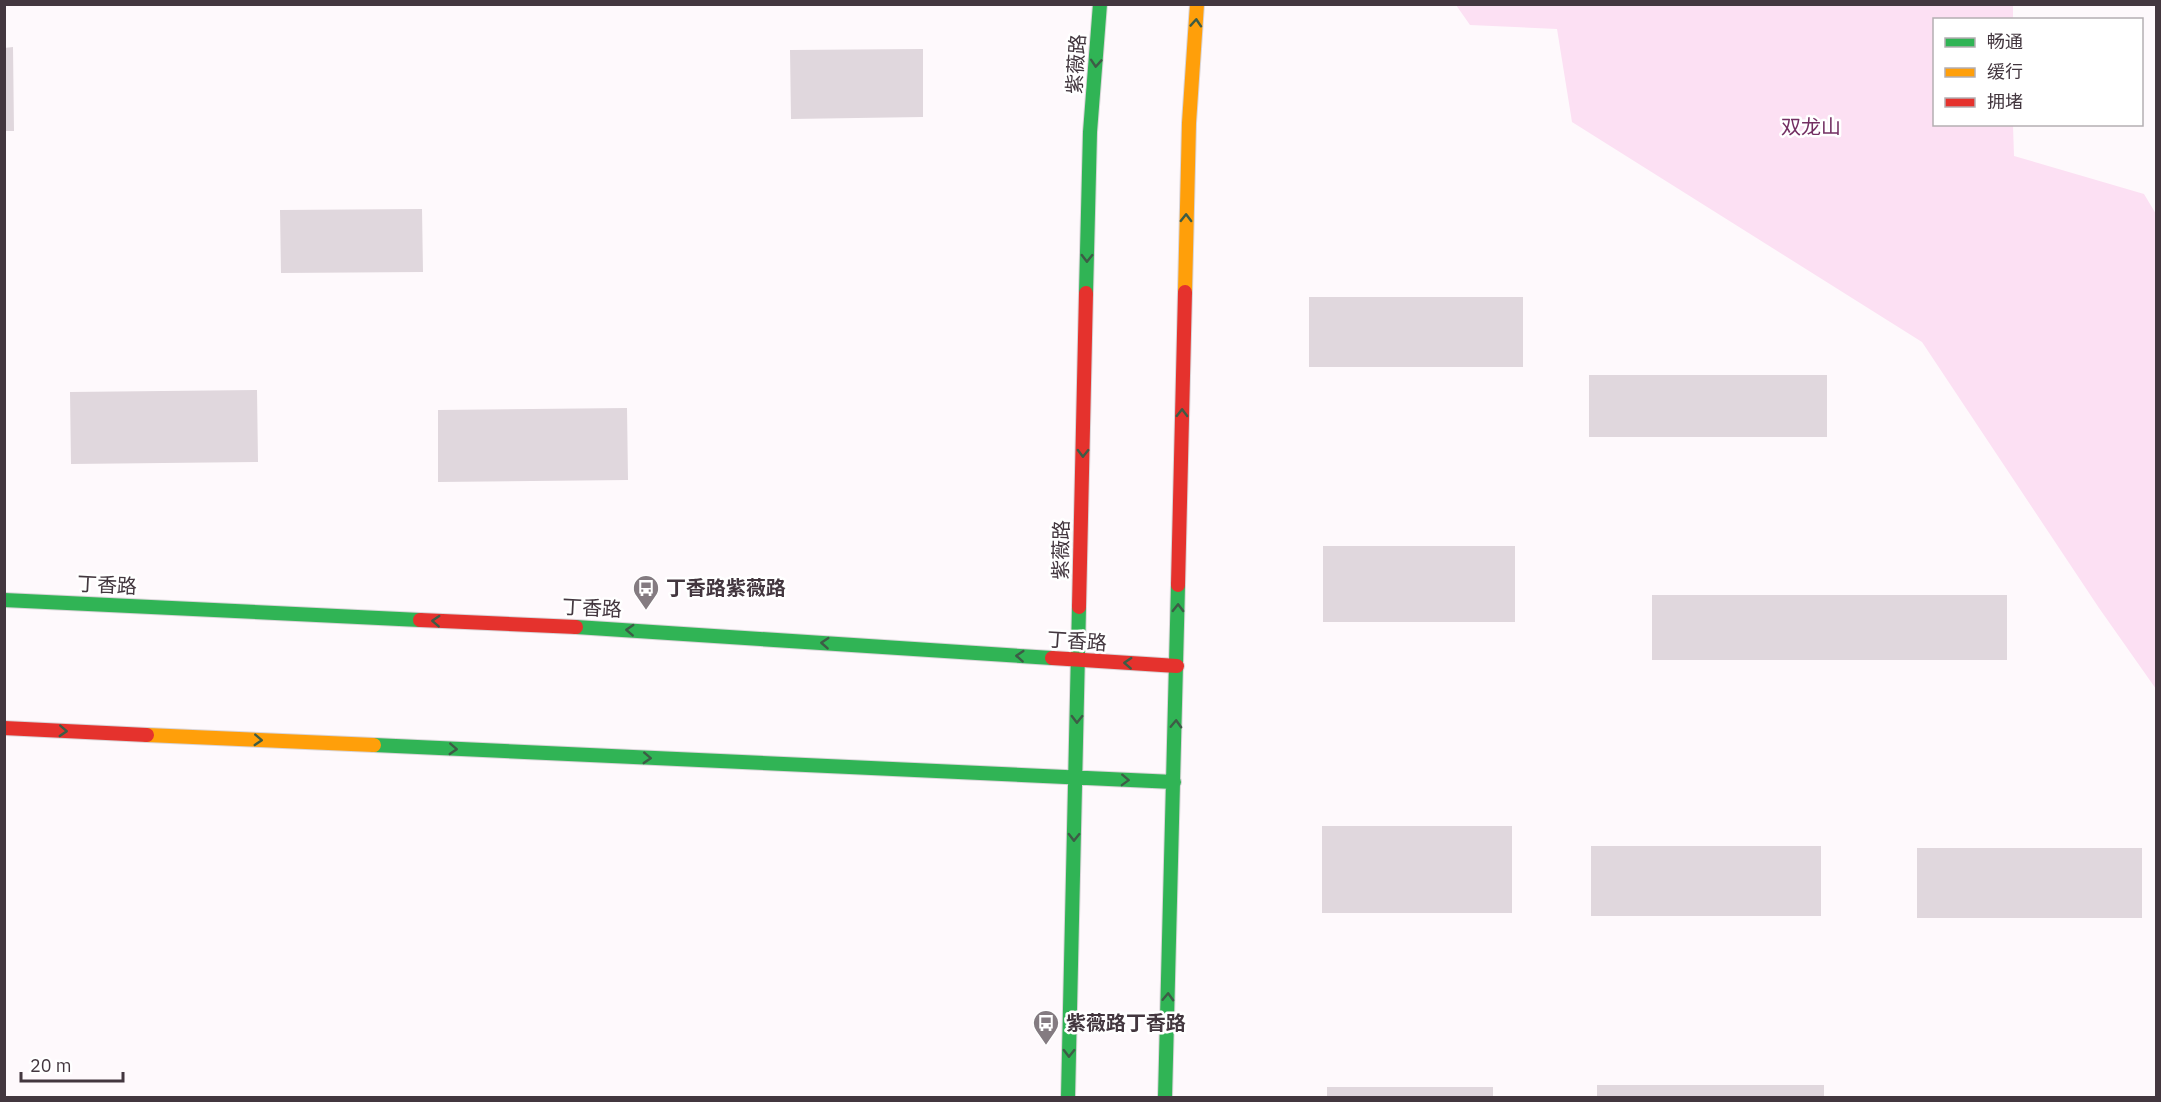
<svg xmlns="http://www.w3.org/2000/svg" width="2161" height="1102" font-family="'IBM Plex Sans','Noto Sans SC',sans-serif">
  <rect width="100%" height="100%" fill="#fef9fc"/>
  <!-- green -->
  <path fill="#fce0f3" d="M1456 5H2013V19L1934 20V124L2013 125 2014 156 2144 194 2156 214V689L2099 608 1922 342 1572 122 1557 29 1470 25Z"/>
  <!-- building -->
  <path fill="#e0d7dd" d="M13 47 14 131H4V48Z
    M923 49V117L791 119 790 50Z
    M422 209 423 272 281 273 280 210Z
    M1309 297H1523V367H1309Z
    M1589 375H1827V437H1589Z
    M257 390 258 462 71 464 70 392Z
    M627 408 628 480 438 482V410Z
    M1323 546H1515V622H1323Z
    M1652 595H2007V660H1652Z
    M1322 826H1512V913H1322Z
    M1591 846H1821V916H1591Z
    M1917 848H2142V918H1917Z
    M1597 1085H1824V1098H1597Z
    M1327 1087H1493V1098H1327Z"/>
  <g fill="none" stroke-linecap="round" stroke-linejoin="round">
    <!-- fast casing -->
    <g stroke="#d9d5d8" stroke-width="16">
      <path id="fast" d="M1086 293 1090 132 1100 4
        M4 600 420 620
        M576 627 1052 658
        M374 745 1174 782
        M1068 1098 1079 607
        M1165 1098 1178 585"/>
    </g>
    <!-- slow casing -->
    <g stroke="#d9d5d8" stroke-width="16">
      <path id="slow" d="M1185 292 1189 123 1197 4
        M147 735 374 745"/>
    </g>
    <!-- jam casing -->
    <g stroke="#d9d5d8" stroke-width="16">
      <path id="jam" d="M1178 585 1185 292
        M1079 607 1086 293
        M420 620 576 627
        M1052 658 1177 666
        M4 728 147 735"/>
    </g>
    <!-- fast -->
    <use href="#fast" stroke="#30b455" stroke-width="14"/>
    <!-- slow -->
    <use href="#slow" stroke="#ff9f0a" stroke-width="14"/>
    <!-- jam -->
    <use href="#jam" stroke="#e5322d" stroke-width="14"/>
  </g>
  <!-- one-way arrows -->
  <defs><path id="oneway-chevron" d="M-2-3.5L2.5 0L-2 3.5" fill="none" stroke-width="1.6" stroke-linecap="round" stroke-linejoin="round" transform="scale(1.5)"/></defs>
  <g stroke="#3d5c46">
    <use href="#oneway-chevron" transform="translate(1196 23) rotate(-86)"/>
    <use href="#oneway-chevron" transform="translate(1096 63) rotate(94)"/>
    <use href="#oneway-chevron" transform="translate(1186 218) rotate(-89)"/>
    <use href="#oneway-chevron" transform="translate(1087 258) rotate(91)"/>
    <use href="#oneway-chevron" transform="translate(1182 413) rotate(-89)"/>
    <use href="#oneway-chevron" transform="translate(1083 453) rotate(91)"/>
    <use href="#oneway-chevron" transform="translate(1178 608) rotate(-89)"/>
    <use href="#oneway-chevron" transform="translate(436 621) rotate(-177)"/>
    <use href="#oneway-chevron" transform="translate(630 630) rotate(-177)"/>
    <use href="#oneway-chevron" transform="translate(825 643) rotate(-176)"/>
    <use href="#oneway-chevron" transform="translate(1020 656) rotate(-176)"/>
    <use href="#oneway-chevron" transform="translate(1128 663) rotate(-177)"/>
    <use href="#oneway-chevron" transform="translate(1077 719) rotate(91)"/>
    <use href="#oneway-chevron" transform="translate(1176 724) rotate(-88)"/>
    <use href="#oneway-chevron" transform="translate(63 731) rotate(3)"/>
    <use href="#oneway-chevron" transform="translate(258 740) rotate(3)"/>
    <use href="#oneway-chevron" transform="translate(453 749) rotate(3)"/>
    <use href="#oneway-chevron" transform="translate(647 758) rotate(3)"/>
    <use href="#oneway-chevron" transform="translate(1125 780) rotate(2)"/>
    <use href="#oneway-chevron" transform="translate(1074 837) rotate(91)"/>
    <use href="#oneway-chevron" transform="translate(1168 997) rotate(-88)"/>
    <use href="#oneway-chevron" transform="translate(1069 1053) rotate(91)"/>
  </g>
  <!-- icons -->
  <defs>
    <g id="bus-pin" transform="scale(1.35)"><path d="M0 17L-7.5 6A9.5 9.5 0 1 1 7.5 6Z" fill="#847b81" stroke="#fff"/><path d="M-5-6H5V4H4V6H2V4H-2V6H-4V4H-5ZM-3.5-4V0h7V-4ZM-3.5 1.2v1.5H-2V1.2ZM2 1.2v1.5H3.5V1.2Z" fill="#fff"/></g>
  </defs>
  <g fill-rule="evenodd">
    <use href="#bus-pin" x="646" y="588"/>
    <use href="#bus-pin" x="1046" y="1023"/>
  </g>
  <g text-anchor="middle" stroke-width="5" stroke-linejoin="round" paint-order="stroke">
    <!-- street labels -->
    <g font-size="20" fill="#43373f" stroke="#fff">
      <text transform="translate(1076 64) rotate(-86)" y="7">紫薇路</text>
      <text transform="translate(1061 550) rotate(-89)" y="7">紫薇路</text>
      <text transform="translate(107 585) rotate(3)" y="7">丁香路</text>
      <text transform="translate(592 608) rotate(3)" y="7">丁香路</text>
      <text transform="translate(1077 641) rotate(4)" y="7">丁香路</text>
    </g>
    <!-- park labels -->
    <g font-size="20" fill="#732f62" stroke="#fff">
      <text x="1811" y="134">双龙山</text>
    </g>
    <!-- poi labels -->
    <g font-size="20" font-weight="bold" fill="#43373f" stroke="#fff" text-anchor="start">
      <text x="666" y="595">丁香路紫薇路</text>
      <text x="1066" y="1030">紫薇路丁香路</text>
    </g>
  </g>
  <!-- border -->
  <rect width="2161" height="1102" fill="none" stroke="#43373f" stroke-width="12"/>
  <!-- legend -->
  <rect x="1933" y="18" width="210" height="108" fill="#ffffff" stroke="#b4afb2" stroke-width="1.5"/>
  <rect x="1945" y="38" width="30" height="9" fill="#30b455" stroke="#b4afb2" stroke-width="1.5"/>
  <text x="1987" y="48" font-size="18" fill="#43373f">畅通</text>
  <rect x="1945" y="68" width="30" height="9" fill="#ff9f0a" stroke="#b4afb2" stroke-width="1.5"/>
  <text x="1987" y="78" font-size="18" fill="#43373f">缓行</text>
  <rect x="1945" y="98" width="30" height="9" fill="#e5322d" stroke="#b4afb2" stroke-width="1.5"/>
  <text x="1987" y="108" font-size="18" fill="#43373f">拥堵</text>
  <!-- scale -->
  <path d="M21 1072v9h102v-9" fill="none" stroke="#43373f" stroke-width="3"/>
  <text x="30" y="1072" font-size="18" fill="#43373f" stroke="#ffffff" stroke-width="4.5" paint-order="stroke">20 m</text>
</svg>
